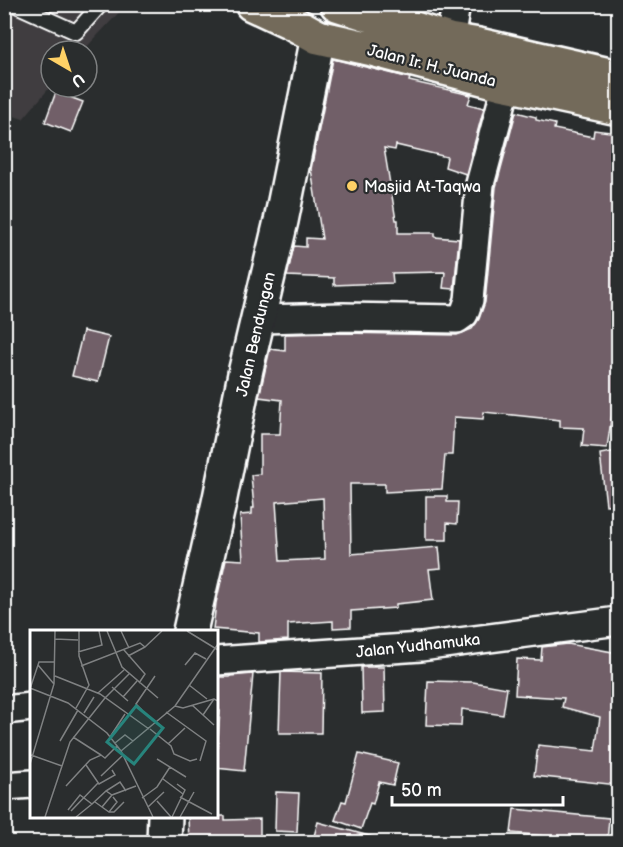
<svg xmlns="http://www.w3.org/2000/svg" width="623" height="847" font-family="'Balsamiq Sans',sans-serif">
  <rect width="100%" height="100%" fill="#2a2d2e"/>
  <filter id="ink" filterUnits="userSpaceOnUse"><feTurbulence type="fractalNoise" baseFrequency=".0167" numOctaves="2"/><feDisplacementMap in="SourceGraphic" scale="12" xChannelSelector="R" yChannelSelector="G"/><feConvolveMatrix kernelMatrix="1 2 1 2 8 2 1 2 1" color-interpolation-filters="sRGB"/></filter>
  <g filter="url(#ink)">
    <!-- built -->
    <path fill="#3f3c3f" d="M4 5H126L83 51H51V86L23 119 5 113Z"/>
    <!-- building -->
    <path fill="#715f67" stroke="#fff" stroke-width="1.5" fill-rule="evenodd" d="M333 59 410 78 409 81 471 95 468 104 484 108 466 174 445 167 447 157 396 145 395 150 384 148 396 220H398V233H435V237L459 239 454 289 443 288 445 272 392 273 393 283 358 284 334 285V278L287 276 294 246 306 247V238L322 239 311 169Z
      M56 92 83 102 71 132 45 122Z
      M516 112 536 117V120L555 124 554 129 593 137 594 130 618 133V333L614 372 618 373 607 448 582 446 584 428 560 427V420L484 412 483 419 454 417 452 455H445L442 489 385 492V484H350L351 554 439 547 441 568 429 569 433 600 396 604V608L351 611V627L333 628V621L288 624V640L259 642V633L213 629 216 603 226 559 243 560 240 515 252 514V508H254L251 475 260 474V434H280L282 400 259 397 270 349 285 351V334L343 333 457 335 472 329 479 319 485 302 496 187ZM323 498 325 559 280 561 276 502Z
      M83 331 109 337 98 382 72 376Z
      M618 451V504L606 505 600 454Z
      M426 496H447V502H458L457 524 447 523V540H426Z
      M568 644 618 653V785L534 776 538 745 595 751 600 717 562 707 564 698 515 695 517 659 541 660 542 647Z
      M361 667H384L385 712 362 713Z
      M281 672 322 673 321 733H279Z
      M253 674 244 771 216 768 220 711H216V677H230V676Z
      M428 681 473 682 507 688 503 715 462 709 461 726 426 725Z
      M359 754 398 763 393 785 379 782 373 804 370 803 361 829 335 820 342 801 346 802Z
      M276 792 299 793 297 832 275 831Z
      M514 809 609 818 607 843H558V837L511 833Z
      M188 816H225V820L260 819V843H189Z
      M318 822 373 837 372 843H312Z"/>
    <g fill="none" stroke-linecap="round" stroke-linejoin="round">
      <!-- lane casing -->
      <g stroke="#fff" stroke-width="18">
        <path id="lane" d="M14 4 76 32 101 4"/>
      </g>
      <!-- street casing -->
      <g stroke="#fff" stroke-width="32">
        <path id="street" d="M447 59 456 4
          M260 319 343 317 457 319 464 314 469 300 480 184 507 83
          M216 661 421 647 618 621
          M4 710 32 707
          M4 786 32 784"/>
      </g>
      <!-- secondary casing -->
      <g stroke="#fff" stroke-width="38">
        <path id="secondary" d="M190 631 219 503 246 369 281 221 318 37
          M164 842 165 816"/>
      </g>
      <!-- highway casing -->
      <g stroke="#fff" stroke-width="38">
        <path id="highway" d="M252 4 291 22 318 37 372 49 502 83 618 108
          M337 4 449 40 479 45 618 77"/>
      </g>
      <!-- lane -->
      <use href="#lane" stroke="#2a2d2e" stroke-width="14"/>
      <!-- street -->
      <use href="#street" stroke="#2a2d2e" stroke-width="27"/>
      <!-- secondary -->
      <use href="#secondary" stroke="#2a2d2e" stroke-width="33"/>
      <!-- highway -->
      <use href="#highway" stroke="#736b5a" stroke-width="33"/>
    </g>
  </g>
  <!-- markers -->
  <circle fill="#ffd166" stroke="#2a2d2e" stroke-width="2" cx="352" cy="186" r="6"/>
  <g text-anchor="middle" stroke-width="4.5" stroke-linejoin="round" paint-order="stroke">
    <!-- street labels -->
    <g font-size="16" fill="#fff" stroke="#2a2d2e">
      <text transform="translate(432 65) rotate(14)" y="6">Jalan Ir. H. Juanda</text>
      <text transform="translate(255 334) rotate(-77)" y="6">Jalan Bendungan</text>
      <text transform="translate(418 645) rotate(-6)" y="6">Jalan Yudhamuka</text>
    </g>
    <!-- poi labels -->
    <g font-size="16" fill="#fff" stroke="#2a2d2e" text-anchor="start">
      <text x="364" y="192">Masjid At-Taqwa</text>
    </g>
  </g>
  <!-- overview -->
  <g transform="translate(30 630)">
    <rect width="188" height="188" fill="#2a2d2e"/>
    <path fill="none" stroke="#7f8182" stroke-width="1.5" d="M77 1 92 37 128 68M91 1 99 18M157 1 188 20M25 9 48 10M94 20 115 44 109 53M48 22 72 15 69 1M98 26 115 17M8 35 24 54M155 35 165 23 176 29M51 36 110 13 115 17 132 1M25 46 70 64 119 99M159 55 177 69M82 57 98 71M0 58 38 73 77 103 91 121 123 187M0 59 9 32H25M68 63 94 40M93 67 107 51M75 68 99 44M162 75 184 95M145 76 153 78 184 69M46 78 59 55 49 26V1M112 80 106 74 125 46M136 82 176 111 170 131M54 83 64 67M173 85 184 69 188 71M120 99 141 116 144 124 160 131 167 129M43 107 71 125M80 107 95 84M30 111 48 80M85 113 95 105 103 111M138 114 155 98M91 121 145 76 188 14M1 125 32 136M127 129 156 147M0 134 24 54 25 1M56 135 69 154 85 145 82 140M71 146 92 126M133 149 153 164M36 156 60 130 71 125 75 128 87 116M76 161 90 152 96 161M150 167 182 184M112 168 127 157 140 137M127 171 141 187M65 172 79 182 87 172 83 167M72 177 82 165 106 156M118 177 134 162M38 180 50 165 62 174 76 161 82 165M41 181 68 153M79 182H84L94 172M15 187 40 112 75 68M46 187 62 174M142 187 155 160 147 154M150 187 164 162"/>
    <path fill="#27847c" fill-opacity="0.15" stroke="#27847c" stroke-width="3" d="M106 76 133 98 104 134 77 112Z"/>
    <rect width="188" height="188" fill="none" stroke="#fff" stroke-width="3"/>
  </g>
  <!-- margin -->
  <rect width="623" height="847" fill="none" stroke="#2a2d2e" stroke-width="24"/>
  <rect x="12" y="12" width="599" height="823" fill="none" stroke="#fff" stroke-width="2" filter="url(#ink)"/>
  <!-- north arrow -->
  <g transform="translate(69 69) rotate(141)"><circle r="28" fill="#2a2d2e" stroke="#7f8182" stroke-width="1.5"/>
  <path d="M0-4.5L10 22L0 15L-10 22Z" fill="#ffd166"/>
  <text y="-9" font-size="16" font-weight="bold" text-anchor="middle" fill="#ffffff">U</text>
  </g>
  <!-- scale -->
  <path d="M392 796v9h171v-9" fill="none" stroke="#ffffff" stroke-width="3"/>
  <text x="401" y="796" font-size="18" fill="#ffffff" stroke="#2a2d2e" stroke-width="4.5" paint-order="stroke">50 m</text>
</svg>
